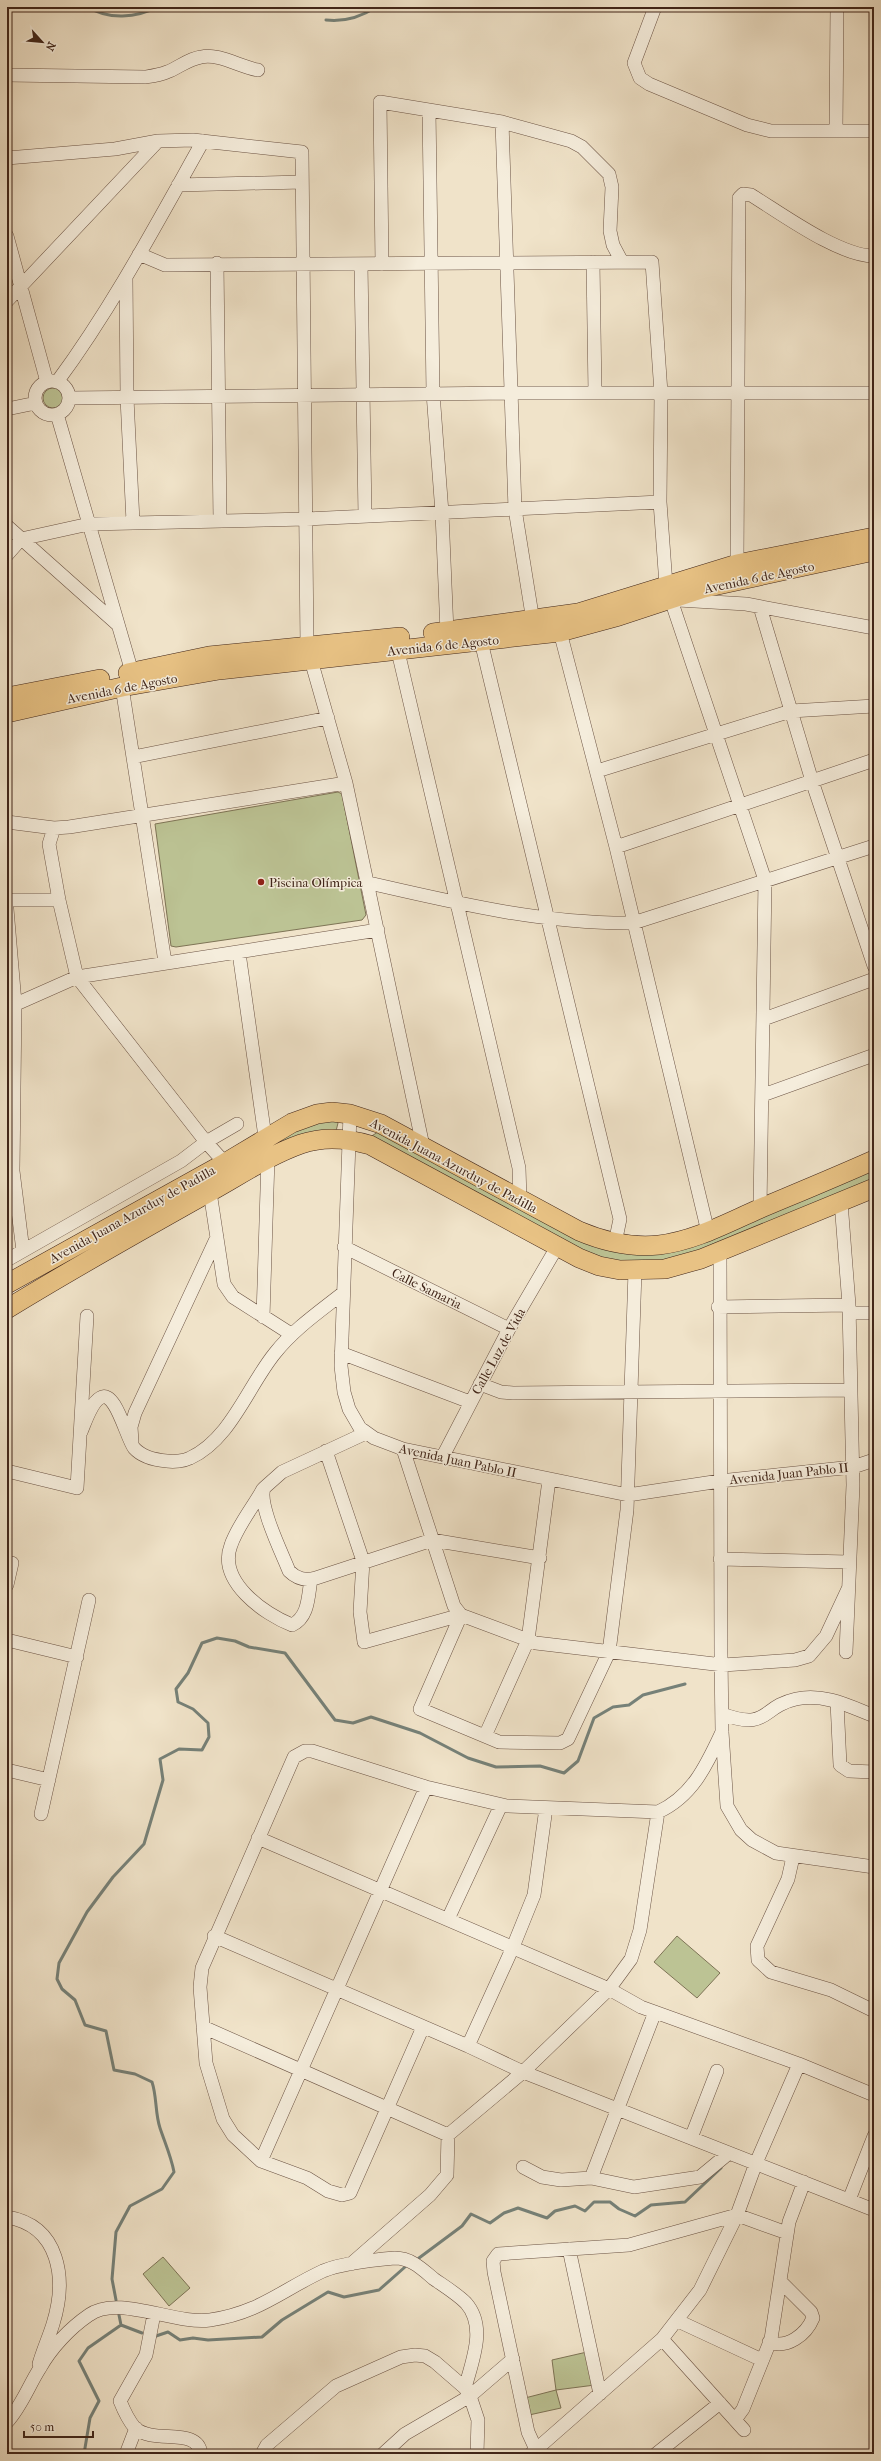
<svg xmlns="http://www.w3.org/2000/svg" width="881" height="2461" font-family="'IM FELL French Canon',serif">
  <rect width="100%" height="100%" fill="#f0e3c9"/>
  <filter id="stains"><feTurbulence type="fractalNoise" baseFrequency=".005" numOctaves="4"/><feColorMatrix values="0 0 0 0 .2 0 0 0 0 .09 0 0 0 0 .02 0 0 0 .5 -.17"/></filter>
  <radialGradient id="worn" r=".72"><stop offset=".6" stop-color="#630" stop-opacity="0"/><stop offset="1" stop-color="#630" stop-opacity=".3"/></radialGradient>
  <!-- green -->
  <path fill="#bcc394" stroke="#7e7456" d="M43 398a10 10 0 1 1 20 0a10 10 0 1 1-20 0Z
    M338 792 342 794 366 915 362 920 176 947 171 946 155 824Z
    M335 1119 338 1123 336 1131 280 1144 277 1143V1140L300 1126Z
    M378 1132 630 1251 874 1167V1180L699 1251 651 1263 601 1260 370 1137Z
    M677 1936 720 1973 697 1998 654 1962Z
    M163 2257 190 2288 169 2306 143 2274Z
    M587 2352 595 2385 556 2390 561 2408 529 2415 525 2398 556 2390 552 2360Z"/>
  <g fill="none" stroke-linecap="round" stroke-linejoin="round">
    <!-- stream -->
    <path stroke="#768178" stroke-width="3" d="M88 7C108 20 137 18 157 7
      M326 20C344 22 361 17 376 7
      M419 2258 462 2226 471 2214 490 2223 504 2213 518 2208 547 2218 555 2211 575 2206 585 2211 594 2202H610L619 2209 635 2216 651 2205 685 2202 721 2168
      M116 2300 112 2279 116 2232 130 2206 162 2189 174 2172C171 2156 165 2143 160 2128 155 2113 157 2097 152 2082L135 2074 114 2070 106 2031 85 2025 75 2000 62 1989 57 1979 59 1963 87 1912 113 1877 144 1844 163 1780 160 1759 179 1749 202 1750 209 1737 208 1723 193 1709 178 1702 176 1689 188 1673 202 1643 217 1638 235 1641 249 1647 285 1653 335 1720 353 1723 371 1717 420 1733 468 1758 496 1767 540 1766 564 1773 578 1761 594 1718 613 1707 629 1705 643 1695 685 1684
      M119 2315 121 2325
      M153 2337 168 2332 180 2340 193 2338 208 2340 262 2337 282 2320 328 2292 344 2297 379 2290 405 2267
      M84 2454 90 2418 99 2401 79 2361 88 2348 121 2325 142 2333"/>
    <!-- minor casing -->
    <g stroke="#6c5445" stroke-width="14">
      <path id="minor" d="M655 7 634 63 640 78 649 84 747 125 771 131H874
        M7 75 145 77C152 76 160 75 167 72 178 68 188 59 201 57 219 53 240 67 258 70
        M429 110 433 393 442 513 447 632
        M502 122 515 509 533 621
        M836 131 837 7
        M7 158 115 149 158 141 193 140 302 152 307 646 346 783 423 1146
        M178 185 302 182
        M7 236 47 382
        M139 254 165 265 652 262 661 393 660 502 666 585 765 880 760 1209
        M593 262 595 393
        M217 263 220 521
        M361 264 365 516
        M382 264 380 102 502 122 571 141 582 147 609 174 612 187 610 231 613 245 622 262
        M126 277 127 398 133 522
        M7 301 158 141
        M35 398a17 17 0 1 1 34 0a17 17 0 1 1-34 0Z
        M57 382C113 306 157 223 203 141
        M69 398 510 393H874
        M7 409 36 403
        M57 414 134 679
        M7 526 117 624
        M7 555 21 539 89 524 306 519 660 502
        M737 564 739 198 743 194 751 195C782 214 839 256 874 256
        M678 600 746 604 874 628
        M760 607 812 781 874 966
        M558 624 616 847 708 1232
        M479 633 620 1219 615 1243
        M396 643 519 1168 520 1200
        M122 687 165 962
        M133 757 328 718
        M597 771 791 711 874 706
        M7 822 54 828 69 827 346 783
        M54 828 49 844 59 900 77 977 206 1142 225 1163
        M616 847 874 760
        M369 883C456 903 543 924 633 923L874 846
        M7 900H59
        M7 909 15 1003 13 1171 23 1251
        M239 953 268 1158 263 1317
        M7 1008 77 977 378 930
        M764 1019 874 979
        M763 1095 874 1055
        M350 1114 341 1366 344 1392 349 1409 360 1428 374 1438 403 1449 628 1495 720 1481 853 1467 874 1460
        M210 1192 224 1284 233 1297 291 1334
        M841 1202 849 1305 853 1485 846 1652
        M344 1247 509 1329
        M720 1251 721 1654 722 1732 727 1806 741 1830 752 1840 776 1853 874 1867
        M7 1260 181 1161 206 1142 237 1124
        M718 1307 849 1305
        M849 1313H874
        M341 1353 470 1402
        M480 1384 501 1392 513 1393 851 1390
        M81 1432C85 1423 91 1403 100 1398 115 1388 126 1437 134 1448 142 1457 155 1460 167 1461 174 1462 184 1461 190 1458 231 1439 248 1386 275 1353 294 1329 319 1312 343 1293
        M366 1433 282 1472 264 1488C258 1505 282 1553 289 1571 297 1579 305 1581 316 1578L432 1540 540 1558
        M132 1442 131 1427 135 1413 217 1237
        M403 1449 454 1606 461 1615 536 1643 723 1665 795 1660 809 1656 826 1636 848 1589
        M326 1451 363 1561 360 1612 364 1642 461 1615
        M443 1456 509 1329 557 1247
        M7 1471 77 1488 87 1316
        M263 1489C253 1507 238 1525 231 1545 217 1581 264 1614 292 1625 309 1617 308 1596 311 1579
        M720 1559 849 1562
        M7 1585 12 1563
        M461 1615 420 1709 499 1742 560 1743 568 1739 609 1652 627 1510 635 1271
        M7 1640 77 1657
        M837 1702 840 1765 849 1771 874 1772
        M722 1714C770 1731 760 1707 796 1699 824 1693 849 1706 874 1716
        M485 1736 528 1640 549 1480
        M7 1770 49 1780
        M41 1814 89 1600
        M258 1838 609 1989 641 2007 799 2064 874 2095
        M793 1857 788 1879 757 1946 758 1960 771 1972 831 1990 874 2011
        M448 1919 501 1805
        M214 1936 468 2046 523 2072 874 2210
        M203 2027 448 2135
        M423 2027 350 2193 342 2195 328 2191 307 2178 261 2161 233 2135 223 2119 206 2063 200 1987 202 1968 294 1757 305 1751H312L426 1787 507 1806 658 1812C693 1796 707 1764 722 1732
        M468 2046 513 1947 534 1895 546 1808
        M691 2138 717 2071
        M261 2161 426 1787
        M523 2167 542 2177 561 2180 591 2178 634 2187 700 2177 729 2153
        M591 2178 655 2012
        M849 2200 874 2136
        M7 2217C60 2226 67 2279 53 2324 49 2337 43 2350 39 2364
        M569 2249 600 2394
        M351 2264 430 2195 447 2175 448 2135 523 2072 609 1989 631 1959 640 1930 658 1812
        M154 2314 146 2355 120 2401C124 2411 128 2420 135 2428 154 2445 198 2426 201 2454
        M678 2321 762 2360
        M662 2339 744 2430
        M769 2342C787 2349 806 2335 813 2318L811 2312 780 2281
        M735 2420 743 2409 771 2339 789 2222 804 2182
        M7 2422C21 2407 29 2385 40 2368 51 2348 70 2328 89 2315 118 2294 175 2325 210 2320 259 2313 282 2290 323 2271 342 2263 374 2260 395 2258 411 2258 422 2269 434 2279 444 2286 457 2294 466 2303 487 2327 472 2361 465 2388
        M126 2454 136 2428
        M262 2454 267 2445 336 2386 401 2357 415 2355 425 2356 435 2362 465 2388 470 2396 478 2420 477 2454
        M383 2454 405 2434 470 2396 513 2359
        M531 2454 662 2339 700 2290 737 2215 756 2163 799 2064
        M538 2454 528 2432 494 2272 493 2261 498 2254 629 2245 737 2215 787 2233
        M656 2454 720 2403"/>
    </g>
    <!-- highway casing -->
    <g stroke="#402519" stroke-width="20">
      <path id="highway" d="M433 633 578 613 737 564 874 537
        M128 673 209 656 400 637
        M7 697 100 679
        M7 713 122 687 219 670 560 632 619 616 704 588 874 551
        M7 1284 225 1163 292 1123 317 1114 332 1112 350 1114 381 1124 579 1231C605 1242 631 1248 659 1245 694 1241 727 1223 759 1209 797 1193 836 1177 874 1160
        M7 1309C72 1269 138 1232 204 1195 236 1178 267 1156 301 1144 324 1136 347 1138 370 1145L579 1258 599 1266 620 1270 665 1269 701 1259 874 1188"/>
    </g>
    <!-- minor -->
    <use href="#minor" stroke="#f5eddc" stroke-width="13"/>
    <!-- highway -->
    <use href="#highway" stroke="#e8c284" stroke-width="19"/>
  </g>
  <!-- markers -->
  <circle fill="#8f2418" stroke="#f5eddc" stroke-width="1.5" cx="261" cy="882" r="4"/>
  <g text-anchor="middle" stroke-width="3" stroke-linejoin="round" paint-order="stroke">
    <!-- street labels -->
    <g font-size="13" fill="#402519" stroke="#f5eddc">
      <text transform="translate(759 577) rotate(-12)" y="5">Avenida 6 de Agosto</text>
      <text transform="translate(443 645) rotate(-6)" y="5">Avenida 6 de Agosto</text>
      <text transform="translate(122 688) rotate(-11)" y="5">Avenida 6 de Agosto</text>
      <text transform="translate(454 1165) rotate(28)" y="5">Avenida Juana Azurduy de Padilla</text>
      <text transform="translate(132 1214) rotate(-29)" y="5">Avenida Juana Azurduy de Padilla</text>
      <text transform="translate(427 1288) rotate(26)" y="5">Calle Samaria</text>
      <text transform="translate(498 1351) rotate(-61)" y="5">Calle Luz de Vida</text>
      <text transform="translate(458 1460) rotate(12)" y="5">Avenida Juan Pablo II</text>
      <text transform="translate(789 1473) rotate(-6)" y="5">Avenida Juan Pablo II</text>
    </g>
    <!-- poi labels -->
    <g font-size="13" fill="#402519" stroke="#f5eddc" text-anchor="start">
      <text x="269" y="887">Piscina Olímpica</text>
    </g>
  </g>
  <!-- margin -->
  <rect width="881" height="2461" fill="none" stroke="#f0e3c9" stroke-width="24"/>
  <rect x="8" y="8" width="865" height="2445" fill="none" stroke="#402519" stroke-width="2"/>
  <rect x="12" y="12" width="857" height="2437" fill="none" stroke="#402519"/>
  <!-- north arrow -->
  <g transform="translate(42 42) rotate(117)" stroke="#f5eddc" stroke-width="3" paint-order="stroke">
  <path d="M0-3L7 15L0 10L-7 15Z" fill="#402519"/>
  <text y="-6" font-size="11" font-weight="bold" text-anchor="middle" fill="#402519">N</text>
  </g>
  <!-- scale -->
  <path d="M24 2431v6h69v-6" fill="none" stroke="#402519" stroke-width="2"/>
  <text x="30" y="2431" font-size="12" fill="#402519" stroke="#f5eddc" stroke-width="3" paint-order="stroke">50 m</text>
  <rect width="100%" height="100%" filter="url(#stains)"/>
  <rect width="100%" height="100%" fill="url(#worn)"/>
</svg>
